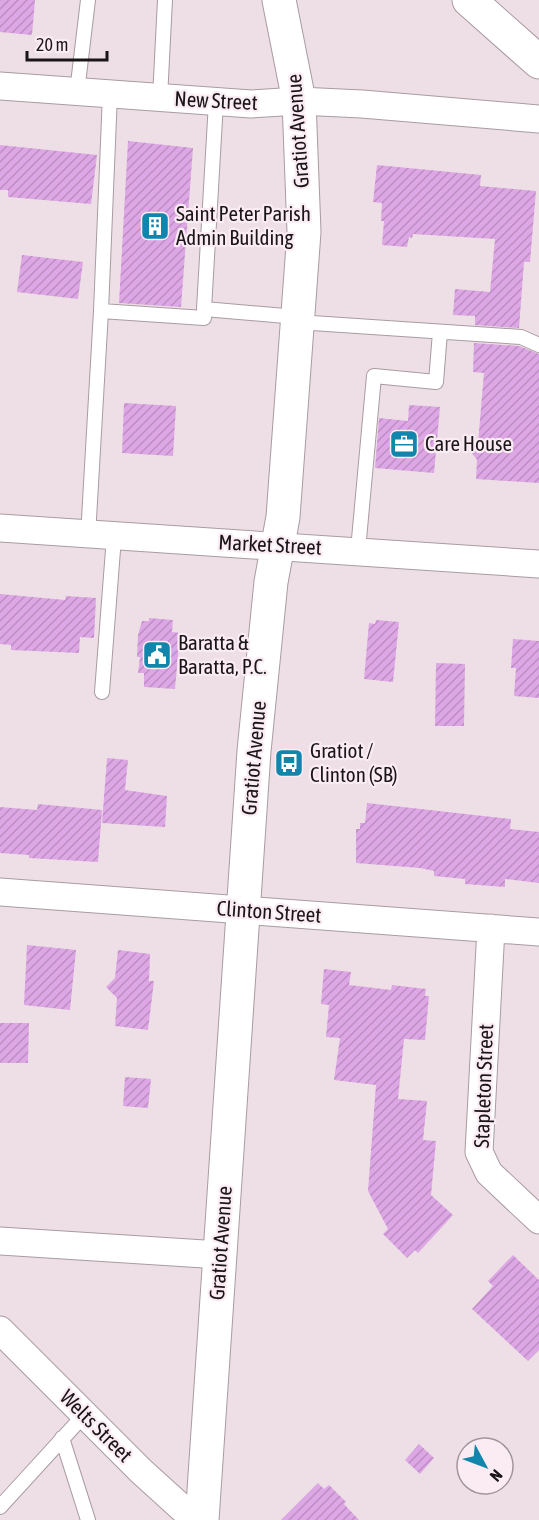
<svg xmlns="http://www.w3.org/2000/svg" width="539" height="1520" font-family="'Asap Condensed',sans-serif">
  <defs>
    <pattern id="building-hatch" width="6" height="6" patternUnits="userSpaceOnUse" patternTransform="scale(1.5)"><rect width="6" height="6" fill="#dda6e4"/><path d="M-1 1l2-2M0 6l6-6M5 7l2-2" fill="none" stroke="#bd8ec3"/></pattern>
  </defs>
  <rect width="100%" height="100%" fill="#eedfe6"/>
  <!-- building -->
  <path fill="url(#building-hatch)" d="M0 0H35L32 35 0 32Z
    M128 141 193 148 181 307 119 303Z
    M0 145 97 155 91 204 8 197V190H0Z
    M377 165 481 175 480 186 536 191 530 262H524L519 328 475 325V316L453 315 455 289 490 292 495 239 413 234 412 238 409 237 407 247 382 245 384 221H381L382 203 373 202Z
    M22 255 83 262 78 299 17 292Z
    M474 343 519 346 539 354V483L476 479 477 460 469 449 478 443 484 373 473 372Z
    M124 403 176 406 173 456 122 453Z
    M409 405 440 407 434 473 375 468 379 418 408 421Z
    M0 594 65 600 66 596 96 598 94 638 80 637 79 653 11 650V645L0 644Z
    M149 618 173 620 172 632 180 633 175 689 144 687V673H138L140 657H137L138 635 142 621H149Z
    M376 620 399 622 393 682 364 679 369 623 375 624Z
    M513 639 539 641V698L514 696 516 668H511Z
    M436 663 465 664 464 726H435Z
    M107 758 128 760 125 790 167 796 165 827 102 823Z
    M367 803 511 819 510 829 539 832V883L505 879V887L465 884V879L434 876V871L420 868 356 863V829H360V823H365Z
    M38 804 102 810 98 862 29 858V855L0 853V807L37 810Z
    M27 945 76 950 70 1010 24 1005Z
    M118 950 150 954 149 981H154L148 1030 115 1026 117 998 106 987 115 978Z
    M324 969 351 972 349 985 391 990 392 985 426 989 425 996H429L425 1040 404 1039 398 1099 427 1101 423 1140 436 1141 431 1195 453 1215 418 1253 415 1250 407 1258 383 1234 388 1229 368 1191 376 1085 334 1080 340 1038 326 1037 329 1005 321 1004Z
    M0 1023H29L28 1063H0Z
    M125 1077 151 1079 148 1108 123 1106Z
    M513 1255 539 1280V1350L528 1361 472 1309 493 1286 488 1281Z
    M419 1444 434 1458 420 1474 405 1460Z
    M318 1483 324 1489 329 1485 346 1502 344 1504 359 1520H281Z"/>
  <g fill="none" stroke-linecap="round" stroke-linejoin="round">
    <!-- lane casing -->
    <g stroke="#a99ba2" stroke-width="16">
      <path id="lane" d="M77 92 88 0
        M160 98 165 0
        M216 102 204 309 297 317
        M101 311 204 318
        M297 322 521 337 539 345
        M88 536 101 311 110 94
        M358 550 374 376 436 382 440 332
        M102 692 114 537
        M62 1438 88 1520
        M0 1507 85 1414"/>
    </g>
    <!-- street casing -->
    <g stroke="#a99ba2" stroke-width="29">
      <path id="street" d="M0 86 251 104 299 101 362 104 539 119
        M0 528 539 564
        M0 892 539 932
        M491 928 479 1152 489 1173 539 1220
        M0 1241 220 1255
        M0 1330 141 1471 195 1520"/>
    </g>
    <!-- secondary casing -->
    <g stroke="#a99ba2" stroke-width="35">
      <path id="secondary" d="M469 0 539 62"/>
    </g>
    <!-- primary casing -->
    <g stroke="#a99ba2" stroke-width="35">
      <path id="primary" d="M202 1520 254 751 271 582 283 517 304 232 299 101 279 0"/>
    </g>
    <!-- lane -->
    <use href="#lane" stroke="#fff" stroke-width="14"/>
    <!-- street -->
    <use href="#street" stroke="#fff" stroke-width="27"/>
    <!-- secondary -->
    <use href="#secondary" stroke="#fff" stroke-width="33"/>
    <!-- primary -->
    <use href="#primary" stroke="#fff" stroke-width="33"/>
  </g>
  <!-- icons -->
  <defs>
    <g id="building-square" transform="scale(1.5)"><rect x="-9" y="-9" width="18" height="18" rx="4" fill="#1185ab" stroke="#fbecf4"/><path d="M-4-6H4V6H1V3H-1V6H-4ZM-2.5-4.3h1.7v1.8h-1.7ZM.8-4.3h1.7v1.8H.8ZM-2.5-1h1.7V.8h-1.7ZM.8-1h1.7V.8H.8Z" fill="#fff"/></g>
    <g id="office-square" transform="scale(1.5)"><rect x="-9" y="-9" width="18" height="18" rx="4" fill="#1185ab" stroke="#fbecf4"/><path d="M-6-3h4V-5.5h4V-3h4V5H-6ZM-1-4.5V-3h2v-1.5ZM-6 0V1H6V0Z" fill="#fff"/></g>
    <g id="civic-square" transform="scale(1.5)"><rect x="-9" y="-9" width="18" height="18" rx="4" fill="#1185ab" stroke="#fbecf4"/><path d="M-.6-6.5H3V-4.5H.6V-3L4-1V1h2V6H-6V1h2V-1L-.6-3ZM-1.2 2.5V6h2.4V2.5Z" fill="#fff"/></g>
    <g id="bus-square" transform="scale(1.5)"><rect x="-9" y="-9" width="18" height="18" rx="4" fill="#1185ab" stroke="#fbecf4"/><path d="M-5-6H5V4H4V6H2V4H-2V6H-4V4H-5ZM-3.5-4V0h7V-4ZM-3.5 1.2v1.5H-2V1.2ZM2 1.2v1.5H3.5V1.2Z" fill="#fff"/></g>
  </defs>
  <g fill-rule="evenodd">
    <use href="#building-square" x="155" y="226"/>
    <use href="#office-square" x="404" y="444"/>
    <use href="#civic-square" x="157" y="655"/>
    <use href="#bus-square" x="289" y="763"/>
  </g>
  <g text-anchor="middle" stroke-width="4.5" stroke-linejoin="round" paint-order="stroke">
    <!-- street labels -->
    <g font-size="21" fill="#1a1518" stroke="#fbecf4">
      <text transform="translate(216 101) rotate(3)" y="7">New Street</text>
      <text transform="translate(298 131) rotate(-94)" y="7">Gratiot Avenue</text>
      <text transform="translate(270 545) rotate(3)" y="7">Market Street</text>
      <text transform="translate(254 758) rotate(-85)" y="7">Gratiot Avenue</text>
      <text transform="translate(269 912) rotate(4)" y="7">Clinton Street</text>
      <text transform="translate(484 1086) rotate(-88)" y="7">Stapleton Street</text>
      <text transform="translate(221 1243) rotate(-86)" y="7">Gratiot Avenue</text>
      <text transform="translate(96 1426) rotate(45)" y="7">Welts Street</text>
    </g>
    <!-- poi labels -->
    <g font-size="21" fill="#1a1518" stroke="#fbecf4" text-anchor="start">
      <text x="176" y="221">Saint Peter Parish<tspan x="176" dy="24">Admin Building</tspan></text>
      <text x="425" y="451">Care House</text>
      <text x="178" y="650">Baratta &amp;<tspan x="178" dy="24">Baratta, P.C.</tspan></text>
      <text x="310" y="758">Gratiot /<tspan x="310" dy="24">Clinton (SB)</tspan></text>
    </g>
  </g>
  <!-- north arrow -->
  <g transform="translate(485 1466) rotate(131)"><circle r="28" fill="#fbecf4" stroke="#a1969c" stroke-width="1.5"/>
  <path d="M0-4.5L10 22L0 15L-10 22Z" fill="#1185ab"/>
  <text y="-9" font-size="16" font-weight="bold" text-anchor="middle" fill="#1a1518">N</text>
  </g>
  <!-- scale -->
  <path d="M27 51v9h80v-9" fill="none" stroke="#1a1518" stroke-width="3"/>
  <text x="36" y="51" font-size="18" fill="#1a1518" stroke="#fbecf4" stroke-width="4.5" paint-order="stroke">20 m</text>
</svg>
